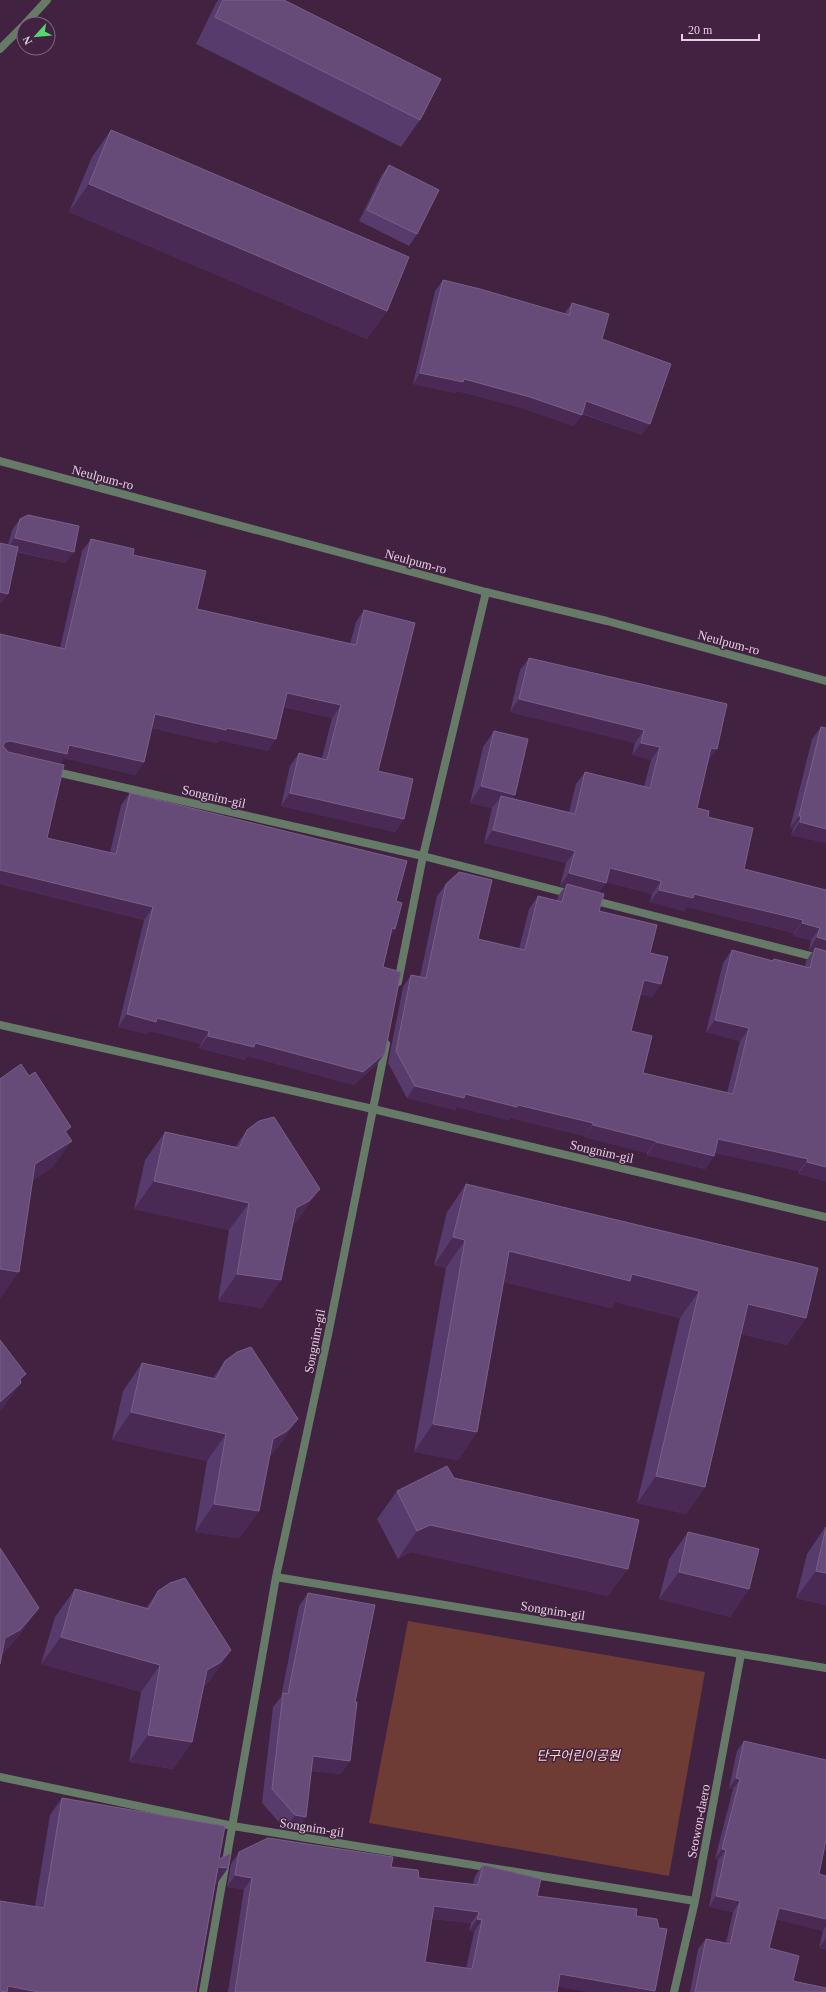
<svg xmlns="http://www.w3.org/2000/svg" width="826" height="1992" font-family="'Times New Roman','Noto Sans KR',serif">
  <rect width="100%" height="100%" fill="#412240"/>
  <!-- green -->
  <path fill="#6e3b35" d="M408 1621 705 1672 669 1876 369 1823Z"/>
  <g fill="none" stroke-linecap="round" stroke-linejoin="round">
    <!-- minor -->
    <path stroke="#657b67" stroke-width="8" d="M52 771 423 856 571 894
      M592 900 826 960
      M398 982 423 856 486 592
      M0 1025 373 1109 826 1217
      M276 1577 826 1668
      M0 1777 233 1826 695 1901
      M203 1992 276 1577 328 1335 386 1044
      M674 1992 695 1901 741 1654"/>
    <!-- tertiary -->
    <path stroke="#657b67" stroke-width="8" d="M25 24 47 0
      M0 49 24 25
      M0 461 486 592 607 621 826 681"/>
  </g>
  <!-- wall -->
  <path fill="#563b6c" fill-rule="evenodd" d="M218 0H284L420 120 401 147 196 44 216 3Z
    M111 130 387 311 367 339 69 212 92 157Z
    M389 165 417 234 409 246 359 221 381 176Z
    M443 280 564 314 572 303 602 339 642 435 582 414 574 426 522 408 457 391 455 393 413 384 435 291Z
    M20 519 66 563 17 552 8 545 12 530Z
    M91 539 133 555 197 609 350 644 356 622 364 610 378 771 404 819 395 832 281 806 290 766 299 753 322 758 332 718 284 707 268 751 219 740 217 743 151 728 144 762 135 775 64 758 60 764 47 838 110 853 121 805 130 793 396 901 395 929 390 937 383 967 385 1053 376 1065 354 1085 248 1056 245 1060 199 1048 201 1044 150 1031 147 1034 118 1027 144 920 0 884 60 648 82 551Z
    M529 658 708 762 697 808 708 817 744 869 826 890V1181L798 1174 799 1171 715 1153 714 1156 705 1169 647 1155V1153L584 1137 585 1136 510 1118 508 1120 457 1107 455 1110 407 1098 388 1063 403 987 411 975 420 977 437 896 446 884 478 939 519 949 529 909 538 896 557 901 558 896 565 887 560 886 566 863 484 843 492 808 470 803 483 747 494 731 512 798 569 812 576 784 585 772 644 787 651 760 632 755 635 743 510 712 520 670ZM606 882 652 894 650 902 684 911 687 907 794 933 793 936 811 940 809 950 813 951 806 961 805 966 774 959 772 961 732 950 723 963 706 1032 740 1041 727 1093 643 1073 631 1031 640 994 652 997 661 984 650 953 599 911V892Z
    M821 727 826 843 791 835 793 829 790 828 812 739Z
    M247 1130 301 1216 292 1226 262 1308 218 1301 229 1230 134 1209 145 1160 165 1132 235 1147Z
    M466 1184 806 1318 787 1345 741 1334 705 1487 686 1514 637 1503 680 1318 615 1302 611 1308 504 1282 477 1432 458 1460 414 1452 446 1268 434 1265 447 1212Z
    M225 1361 298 1419 278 1447 269 1457 259 1511 239 1538 195 1532 207 1461 112 1440 123 1391 142 1363 213 1378Z
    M454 1478 608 1596 411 1552 398 1559 377 1519 397 1491Z
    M826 1526V1605L796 1598 807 1554Z
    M688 1532 749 1589 730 1617 659 1599 669 1559Z
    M75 1589 146 1608 158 1591 212 1678 203 1688 192 1742 173 1769 129 1762 141 1692 41 1664 55 1617Z
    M308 1593 355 1702 350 1761 341 1774 311 1771 297 1831 285 1829 262 1803 273 1707 281 1697 299 1606Z
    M744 1741 819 1874 826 1876V1949L819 1948 823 1931 776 1919 769 1948 793 1981 826 1992H690L698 1949 706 1939 726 1943 733 1912 709 1907 718 1860 715 1859 733 1789 729 1788 737 1751Z
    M62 1798 219 1859 216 1885H215L196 1992 35 1906 50 1815Z
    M239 1852 391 1867 419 1878 473 1884 475 1876 483 1865 537 1896 558 1987 557 1992H228L244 1889 227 1887 231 1864ZM432 1919 471 1923 469 1931 474 1932 466 1969 425 1962Z"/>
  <!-- shaded-wall -->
  <path fill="#482a55" d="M89 184 387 311 367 339 69 212Z
    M420 373 464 379 530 397 582 415 574 426 522 408 457 391 455 393 413 384Z
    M586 401 650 424 642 435 579 412Z
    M15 538 74 552 66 563 7 549Z
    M0 592 8 594 0 605Z
    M287 693 341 705 332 718 278 705Z
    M519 699 644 730 635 743 510 712Z
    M155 714 227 728 276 739 268 751 219 740 217 743 146 727Z
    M10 741 69 745 144 762 135 775 64 758 58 767 0 754 5 742Z
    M641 743 660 747 651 760 632 755Z
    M711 748 717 749 708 762Z
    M481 786 515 795 504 811 501 796 492 808 470 803Z
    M290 793 404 819 395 832 281 806Z
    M799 816H801L793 829 790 828Z
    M800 822 826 829V843L791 835Z
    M493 830 575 851 566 863 484 843Z
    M610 868 661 881 652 894 601 881Z
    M0 870 153 907 144 920 0 884Z
    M569 873 606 883 597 895 567 884 565 887 560 886Z
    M659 890 694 894 803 920 794 933 687 907 684 911 650 902Z
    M802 923 820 928 811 940 793 936Z
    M392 928 395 929 387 942Z
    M817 937 826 940V954L815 948 813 951 809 950Z
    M644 980 661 984 652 997 635 992Z
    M127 1014 157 1018 209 1031 201 1044 150 1031 147 1034 118 1027Z
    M715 1020 749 1028 740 1041 706 1032Z
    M208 1036 255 1043 385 1053 376 1065 354 1085 248 1056 245 1060 199 1048Z
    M415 1086 465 1094 518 1105 593 1123 585 1136 510 1118 508 1120 457 1107 455 1110 407 1098Z
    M593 1125 656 1141 647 1153 584 1137Z
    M71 1127 53 1153 72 1141 52 1168 16 1192 35 1164 65 1131Z
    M718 1139 808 1159 799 1171 709 1152Z
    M656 1142 714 1156 705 1169 647 1155Z
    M807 1162 826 1167V1181L798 1174Z
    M154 1181 249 1203 229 1230 134 1209Z
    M320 1189 301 1216 290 1228 296 1208Z
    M453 1237 465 1240 446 1268 434 1265Z
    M509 1251 632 1274 699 1291 680 1318 615 1302 611 1308 490 1279Z
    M0 1269 19 1272 0 1299Z
    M237 1274 281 1280 262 1308 218 1301Z
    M748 1304 806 1318 787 1345 728 1331Z
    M26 1374 18 1385 21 1383 0 1412V1402L20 1379Z
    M131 1412 226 1434 207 1461 112 1440Z
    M298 1419 278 1447 268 1459 273 1439Z
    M433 1424 477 1432 458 1460 414 1452Z
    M656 1476 705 1487 686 1514 637 1503Z
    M214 1504 259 1511 239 1538 195 1532Z
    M430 1525 628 1569 608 1596 411 1552 398 1559 417 1531Z
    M816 1571 826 1573V1605L796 1598Z
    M679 1572 749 1589 730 1617 659 1599Z
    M39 1608 20 1635 0 1658 5 1638Z
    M61 1637 160 1665 141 1692 41 1664Z
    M231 1650 212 1678 201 1689 207 1670Z
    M148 1735 192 1742 173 1769 129 1762Z
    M313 1756 350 1761 341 1774 303 1770Z
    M736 1778 740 1779 733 1789 729 1788Z
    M295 1815 306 1817 297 1831 285 1829Z
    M722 1849 726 1850 718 1860 715 1859Z
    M218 1867 228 1868 216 1885 206 1884Z
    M235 1875 252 1878 244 1889 227 1887Z
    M716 1896 740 1901 733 1912 709 1907Z
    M434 1906 479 1912 471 1923 426 1918Z
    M779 1908 826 1919V1926L823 1931 772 1918Z
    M477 1919 482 1920 474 1932 469 1931Z
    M826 1938V1949L819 1948Z
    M560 1974 655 1991 654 1992H588L552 1986Z
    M8 1986 38 1992H0V1991Z"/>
  <!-- building -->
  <path fill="#664b78" stroke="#795f88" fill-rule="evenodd" d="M223 0H284L441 79 420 120 215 17Z
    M111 130 409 257 387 311 89 184Z
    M389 165 439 190 417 234 367 210Z
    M443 280 480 289 569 315 572 303 609 314 602 339 671 364 650 424 586 401 582 415 530 397 464 379 463 382 420 373Z
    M28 515 79 526 74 552 15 538 20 519Z
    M91 539 134 549 133 555 206 571 197 609 356 645 364 610 415 623 378 771 413 779 404 819 290 793 299 753 327 760 341 705 287 693 276 739 227 728 226 730 155 714 144 762 69 745 67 754 10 741 5 742 3 746 8 752 64 765 47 838 116 854 130 793 407 861 396 901 402 903 395 929 392 928 383 967 401 972 385 1053 363 1072 255 1043 254 1047 208 1036 209 1031 157 1018 156 1022 127 1014 153 907 0 870V634L65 649Z
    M0 543 18 547 8 594 0 592Z
    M529 658 727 704 717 749 711 748 697 808 709 811 708 817 753 828 744 869 826 890V940L817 937 820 928 802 923 803 920 694 894 693 898 659 890 661 881 610 868 606 883 569 873 575 851 493 830 501 796 575 814 585 772 650 788 660 747 641 743 644 730 519 699Z
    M821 727 826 728V829L800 822 801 816H799Z
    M494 731 528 739 515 795 481 786Z
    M459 872 492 880 478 939 525 950 538 896 562 902 567 884 604 894 599 911 657 925 650 953 668 957 661 984 644 980 631 1031 652 1036 643 1073 733 1094 749 1028 715 1020 732 950 773 961 774 959 810 968 815 948 826 951V1167L807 1162 808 1159 718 1139 714 1156 656 1142V1141L593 1125V1123L518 1105 517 1107 465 1094 464 1098 415 1086 396 1051 411 975 426 978 446 884Z
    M21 1064 29 1076 35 1072 71 1127 65 1131 72 1141 35 1164 19 1272 0 1269V1079Z
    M274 1117 320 1189 309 1201 296 1208 281 1280 237 1274 249 1203 154 1181 165 1132 239 1148 247 1130 259 1121Z
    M466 1184 818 1268 806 1318 748 1304 705 1487 656 1476 699 1291 632 1274 630 1281 509 1251 477 1432 433 1424 465 1240 453 1237Z
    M0 1340 26 1374 20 1379 21 1383 0 1402Z
    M251 1347 298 1419 287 1431 273 1439 259 1511 214 1504 226 1434 131 1412 142 1363 216 1379 225 1361 237 1352Z
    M447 1466 454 1478 639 1520 628 1569 430 1525 417 1531 397 1491Z
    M826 1527V1573L816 1571Z
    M688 1532 759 1549 749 1589 679 1572Z
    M0 1548 39 1608 20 1630 5 1638 0 1664Z
    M185 1578 231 1650 221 1662 207 1670 192 1742 148 1735 160 1665 61 1637 75 1589 149 1609 158 1591 170 1583Z
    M308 1593 375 1605 355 1702H357L350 1761 313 1756 306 1817 295 1815 272 1789 283 1693 288 1694Z
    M744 1741 826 1760V1840L819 1874 826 1876V1919L779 1908 769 1948 799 1956 793 1981 826 1988V1992H695L706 1939 730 1944 740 1901 716 1896 726 1850 722 1849 740 1779 736 1778Z
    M62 1798 225 1826 219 1859 231 1853 228 1868 218 1867 196 1992H38L8 1986 7 1992 0 1991V1901L44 1908Z
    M268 1838 393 1857 391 1867 418 1870 419 1878 478 1885 483 1865 541 1879 537 1896 637 1909 636 1916 657 1919 659 1928 667 1929 655 1991 560 1974 557 1992H235L252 1878 235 1875 239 1852ZM434 1906 479 1912 477 1919 482 1920 472 1969 425 1962Z"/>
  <g text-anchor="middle" stroke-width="3" stroke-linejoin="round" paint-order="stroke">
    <!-- street labels -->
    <g font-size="13" fill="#e2cee0" stroke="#412240">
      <text transform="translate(103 477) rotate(15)" y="5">Neulpum-ro</text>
      <text transform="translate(416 561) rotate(15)" y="5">Neulpum-ro</text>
      <text transform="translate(729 642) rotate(15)" y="5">Neulpum-ro</text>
      <text transform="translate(214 796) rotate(13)" y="5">Songnim-gil</text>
      <text transform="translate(602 1151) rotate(13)" y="5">Songnim-gil</text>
      <text transform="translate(314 1341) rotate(-79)" y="5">Songnim-gil</text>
      <text transform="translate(553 1610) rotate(9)" y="5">Songnim-gil</text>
      <text transform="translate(698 1821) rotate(-79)" y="5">Seowon-daero</text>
      <text transform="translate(312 1827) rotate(9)" y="5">Songnim-gil</text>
    </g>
    <!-- park labels -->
    <g font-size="13" font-style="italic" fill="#fed4ce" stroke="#412240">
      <text x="578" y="1760">단구어린이공원</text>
    </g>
  </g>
  <!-- north arrow -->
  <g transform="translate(36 36) rotate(243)"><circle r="19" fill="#412240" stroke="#816780"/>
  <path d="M0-3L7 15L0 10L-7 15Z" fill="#54d672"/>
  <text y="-6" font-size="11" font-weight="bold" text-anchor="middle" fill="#e2cee0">N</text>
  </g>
  <!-- scale -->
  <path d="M682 34v6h77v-6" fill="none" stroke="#e2cee0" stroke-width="2"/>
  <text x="688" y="34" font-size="12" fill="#e2cee0" stroke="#412240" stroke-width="3" paint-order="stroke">20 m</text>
</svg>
